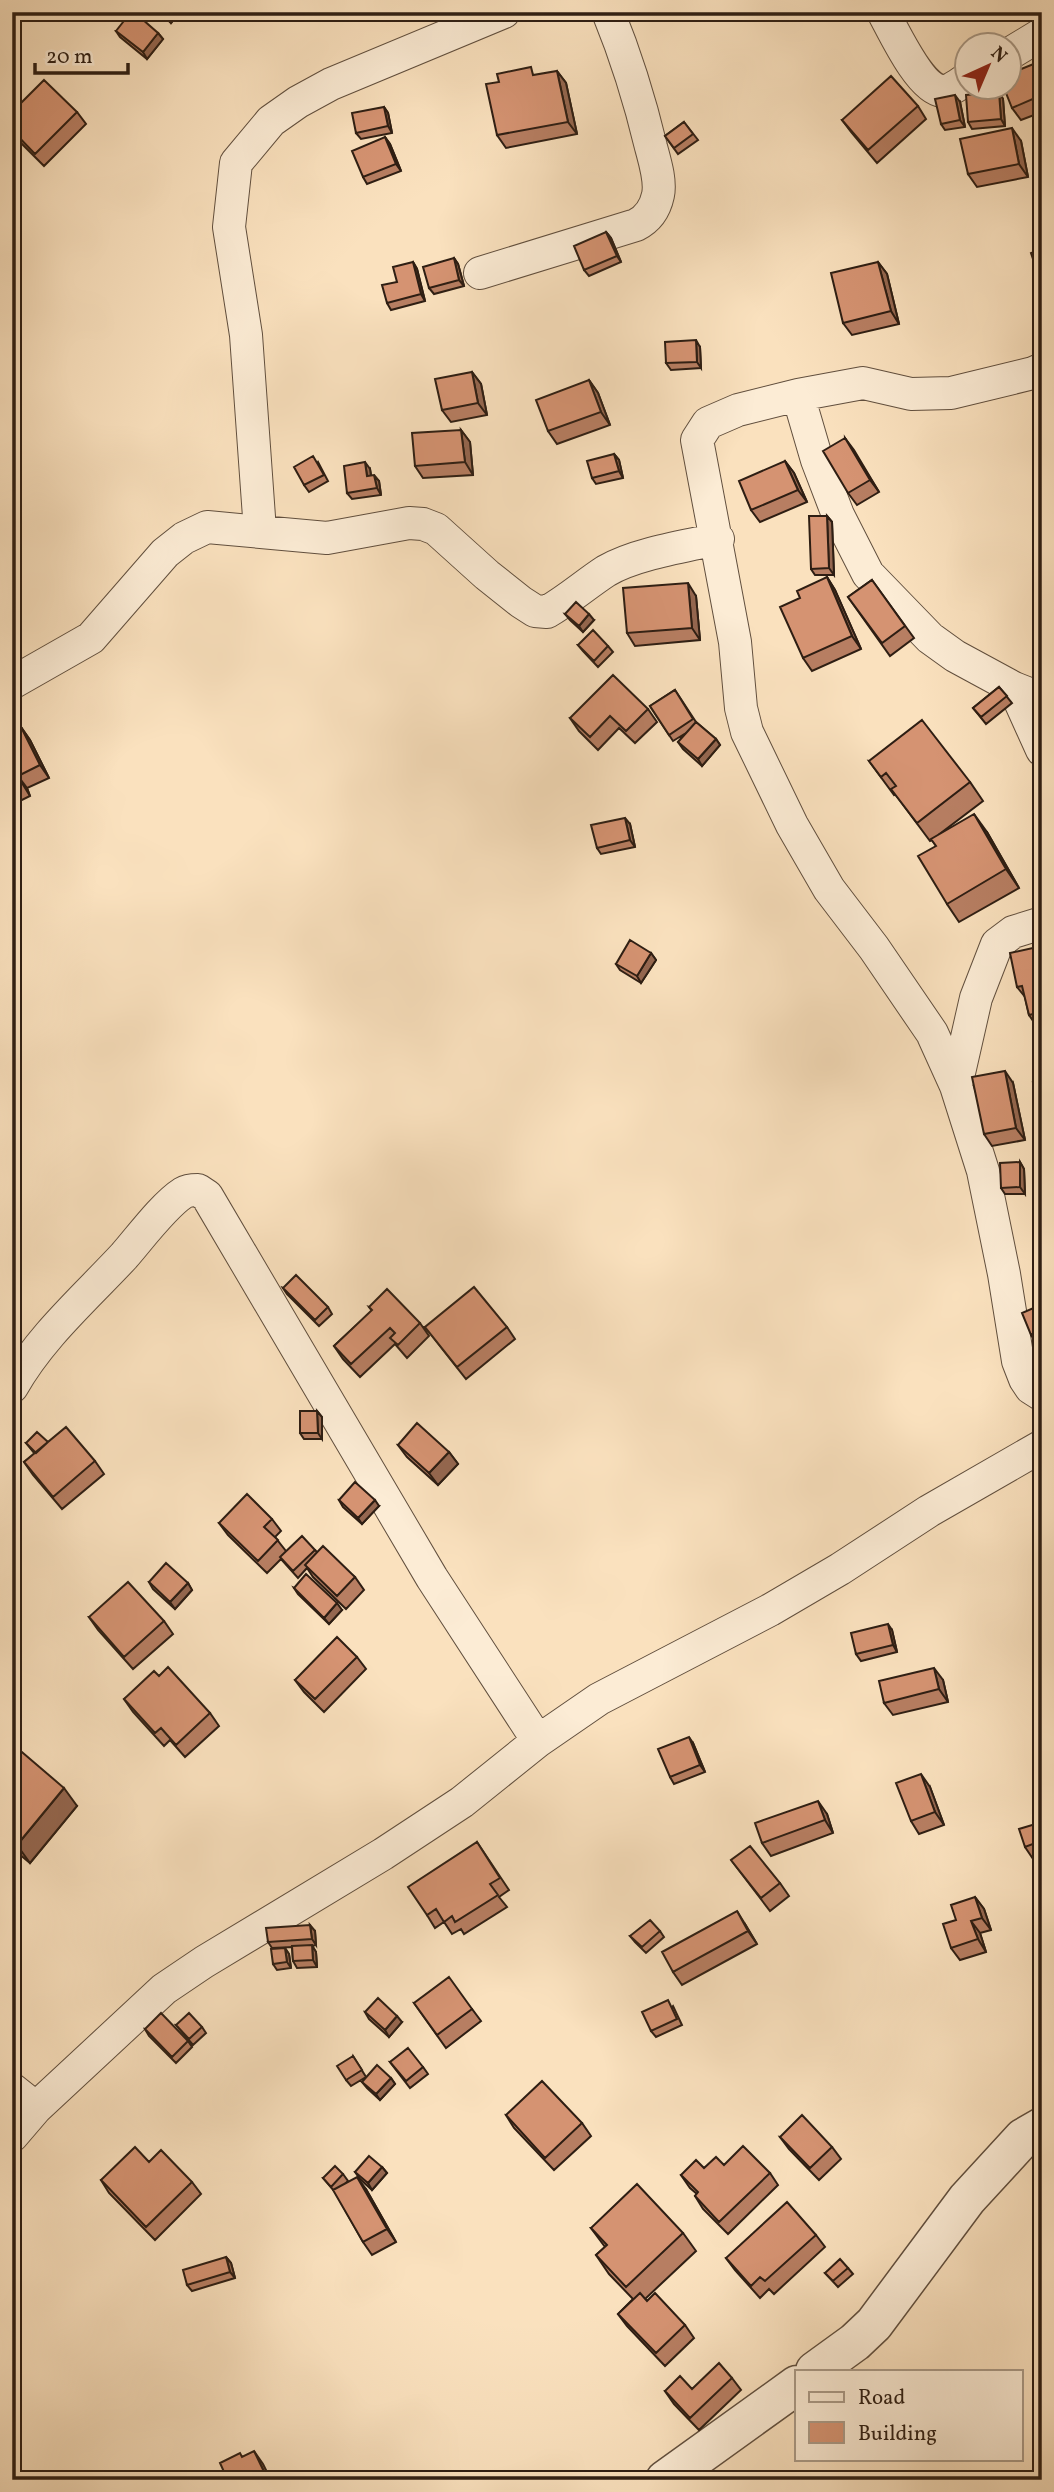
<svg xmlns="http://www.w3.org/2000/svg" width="1054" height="2492" font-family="Vollkorn,serif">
  <rect width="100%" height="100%" fill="#fae1be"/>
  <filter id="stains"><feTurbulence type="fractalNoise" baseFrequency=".00286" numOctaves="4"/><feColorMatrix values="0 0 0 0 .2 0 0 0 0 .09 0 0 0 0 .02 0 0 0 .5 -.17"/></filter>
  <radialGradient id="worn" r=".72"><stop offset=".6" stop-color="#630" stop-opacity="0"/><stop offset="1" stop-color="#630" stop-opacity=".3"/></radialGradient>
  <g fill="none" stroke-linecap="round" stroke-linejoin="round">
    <!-- minor casing -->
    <g stroke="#614f3e" stroke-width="34">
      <path id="minor" d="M883 12C893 30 920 89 942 91 950 92 960 83 967 79
        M1009 54 1042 34
        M480 273 636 225C648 219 655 209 658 195 661 181 655 162 651 147 640 101 626 56 608 12
        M1042 369 1033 373 951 393 911 394 863 383 798 395 738 410 708 423 697 440 735 642 741 708 747 732 792 825 829 889 874 948 932 1033 956 1086 983 1171 1004 1274 1018 1361 1025 1379 1031 1388 1042 1395
        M798 395 817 460 838 515 868 574 930 638 955 656 1014 688 1042 699
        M260 531 246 335 229 227 236 163 271 121 298 102 331 84 504 12
        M12 683 91 638 165 553 184 538 207 527 327 538 409 523 423 524 436 529 487 575 521 602 535 611 547 612C568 600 586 584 606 571 635 554 685 546 718 539
        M1014 688 1042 750
        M956 1086 976 998 997 944 1013 932 1042 923
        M12 1387C40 1337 85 1298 124 1256 139 1239 164 1205 183 1193 188 1190 193 1190 198 1190L207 1196 432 1578 538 1741
        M12 2089 36 2108
        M12 2136 36 2108 164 1989 204 1962 383 1854 462 1802 538 1741 599 1699 770 1610 840 1569 929 1511 1042 1446"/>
    </g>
    <!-- tertiary casing -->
    <g stroke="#614f3e" stroke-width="41">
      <path id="tertiary" d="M815 2371 855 2342 874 2324 967 2199 1023 2138 1042 2127
        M665 2480 797 2385"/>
    </g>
    <!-- minor -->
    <use href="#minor" stroke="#fcecd5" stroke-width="32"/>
    <!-- tertiary -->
    <use href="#tertiary" stroke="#fcecd5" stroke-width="38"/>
  </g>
  <!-- wall -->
  <path fill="#b77e62" stroke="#2e1e13" stroke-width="2" d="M159 12H180L171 23Z
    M116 31 158 33 163 39 147 59 120 37Z
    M1042 63V112L1021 120 1012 108Z
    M557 71 566 83 577 134 506 148 497 135Z
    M999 92 1003 99 1005 126 972 129 968 122Z
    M960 102 965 127 945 130 941 124Z
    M918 106 926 119 877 163 851 132 842 120Z
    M384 107 388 113 392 133 361 139 356 133Z
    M12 112H77L86 124 44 166 12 134Z
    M684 122 698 140 678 154 665 136Z
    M385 137 390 144 401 171 367 184 363 177Z
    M1021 141 1028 177 977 187 968 174Z
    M606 232 611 238 621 262 589 276 584 270Z
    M1042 249V278L1037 271Z
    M454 258 458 264 464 286 434 294 429 288Z
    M413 262 417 269 425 301 391 310 387 303 397 282Z
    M878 262 887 274 899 324 852 335 843 323Z
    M700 347 701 368 671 370 666 363Z
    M472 372 481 384 487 415 451 422 442 410Z
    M589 380 598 393 610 425 557 444 548 431Z
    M461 430 470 442 473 475 423 478 415 466Z
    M845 438 879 492 857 505 848 493Z
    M614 454 619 460 623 478 596 484 592 478Z
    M785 461 794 473 807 502 760 522 751 510Z
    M318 462 328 481 309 492 304 485Z
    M370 469 371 475 379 481 381 495 352 499 347 493Z
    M827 516 832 522 834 575H815L811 569Z
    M827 577 835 590 861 649 812 671 803 658 800 598Z
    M872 580 914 638 890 656 848 597Z
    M696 596 700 640 635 646 627 633Z
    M565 614 594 620 583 632 570 620Z
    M578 645 608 646 613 652 598 667 583 651Z
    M999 687 1012 703 986 724 973 708Z
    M675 690 696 722 716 739 720 745 702 766 683 749 678 742 686 733 673 741 650 706Z
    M648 709 657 722 635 743 619 728 598 750 579 731 570 718Z
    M21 727 30 740 49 778 27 788 30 796 12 805V731Z
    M869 761 970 782 983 801 941 833 987 832 1019 888 959 922 947 904 936 846 932 840 930 841 895 794 894 795Z
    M630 824 635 847 601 854 597 848Z
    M1042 946V1027L1038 1028 1029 1015 1025 997 1017 987Z
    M651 953 656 960 641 983 620 970 616 964Z
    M1013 1083 1025 1140 992 1146 984 1134Z
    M1020 1162 1024 1169 1025 1194H1005L1001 1188Z
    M283 1288 328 1307 332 1314 319 1326 287 1294Z
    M1038 1306 1042 1312V1338L1035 1341 1031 1335Z
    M369 1307 420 1323 429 1336 407 1358 395 1344 360 1377 343 1359 334 1346 372 1311Z
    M425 1327H507L515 1339 466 1379Z
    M317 1411 322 1417V1439H304L300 1433Z
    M48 1442 95 1461 104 1474 62 1509 33 1475 24 1462 35 1454 26 1443Z
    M398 1445 449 1452 458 1464 438 1485 407 1457Z
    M339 1500 379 1506 362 1524 343 1507Z
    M272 1519 281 1531 275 1537 286 1551 315 1550 317 1552 355 1577 364 1590 346 1609 313 1577 307 1568 298 1578 281 1559 267 1573 228 1535 219 1523Z
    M149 1582 188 1583 192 1590 175 1609 153 1589Z
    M294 1588 342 1610 329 1624 298 1594Z
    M89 1617 164 1621 173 1634 133 1669 98 1630Z
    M892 1630 897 1652 861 1661 856 1654Z
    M357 1657 366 1669 324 1712 304 1692 295 1680Z
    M159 1676 210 1713 219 1726 185 1757 170 1740 164 1746 133 1712 124 1699Z
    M943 1680 948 1702 893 1715 884 1703Z
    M693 1743 705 1772 674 1784 670 1777Z
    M12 1751 77 1806 30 1863 12 1848Z
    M930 1787 944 1825 919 1834 911 1821Z
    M827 1814 833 1833 771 1856 762 1843Z
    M1042 1822V1857L1033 1859 1025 1847Z
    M477 1842 509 1890 499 1897 507 1907 464 1934 461 1929 452 1934 444 1922 435 1928 427 1915Z
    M731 1860 780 1883 789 1896 770 1911Z
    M975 1897 984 1909 991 1930 980 1933 986 1952 960 1960 951 1948 956 1920Z
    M745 1924 757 1944 682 1985 673 1972Z
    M315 1931 316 1945 312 1946 316 1952 317 1967 297 1968 293 1961 292 1947 272 1948 268 1942Z
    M660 1931 664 1937 646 1953 635 1942 630 1936Z
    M285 1948 289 1954 291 1968 277 1970 273 1964Z
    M414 2003 472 2009 481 2021 446 2048Z
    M673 2006 682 2025 656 2037 651 2031Z
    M365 2012 402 2022 389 2037 369 2019Z
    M176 2025 202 2027 206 2033 193 2045Z
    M145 2029 188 2041 192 2047 176 2063 149 2036Z
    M353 2056 366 2077 351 2086 346 2080Z
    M390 2062 423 2067 428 2074 410 2088Z
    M391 2078 395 2084 380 2100 367 2088 362 2082Z
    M506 2115 582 2123 591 2136 554 2170 514 2128Z
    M780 2137 832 2147 841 2159 819 2180 789 2149Z
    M149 2162 192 2182 201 2194 155 2240 109 2193 101 2180Z
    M724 2165 770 2173 778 2185 728 2234 703 2209 695 2196 697 2194 690 2188 681 2175 704 2168Z
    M382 2167 387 2173 372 2190 360 2179 355 2172Z
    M343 2174 348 2181 346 2183 366 2189 396 2242 372 2255 363 2242 335 2192 323 2178Z
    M591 2228 683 2233 696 2251 645 2299 685 2325 694 2338 665 2366 627 2326 618 2314 633 2299 609 2274 596 2255 605 2247Z
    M816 2235 825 2247 774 2294 769 2289 760 2298 735 2270 726 2258Z
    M226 2257 231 2263 235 2278 192 2291 187 2285Z
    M848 2268 853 2274 838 2287 825 2273Z
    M732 2378 741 2390 699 2430 674 2404 665 2391 692 2389Z
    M12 2434 20 2452 12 2455Z"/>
  <!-- shaded-wall -->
  <path fill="#956750" stroke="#2e1e13" stroke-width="2" d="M164 12H180L171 23Z
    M158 33 163 39 147 59 143 52Z
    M557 71 566 83 577 134 568 122Z
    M999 92 1003 99 1005 126 1001 119Z
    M955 95 960 102 965 127 960 120Z
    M384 107 388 113 392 133 388 126Z
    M1012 128 1021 141 1028 177 1019 164Z
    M385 137 390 144 401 171 396 164Z
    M606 232 611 238 621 262 617 256Z
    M454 258 458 264 464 286 459 280Z
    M413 262 417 269 425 301 421 294Z
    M878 262 887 274 899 324 891 311Z
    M696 340 700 347 701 368 697 362Z
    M472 372 481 384 487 415 478 403Z
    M589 380 598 393 610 425 601 412Z
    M461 430 470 442 473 475 465 462Z
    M845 438 854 450 879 492 870 480Z
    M614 454 619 460 623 478 619 471Z
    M785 461 794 473 807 502 798 490Z
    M365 462 370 469 372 482 367 476Z
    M374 475 379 481 381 495 377 488Z
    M827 516 832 522 834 575 829 568Z
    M827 577 835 590 861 649 852 636Z
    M688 583 696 596 700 640 692 628Z
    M589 614 594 620 583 632 579 626Z
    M21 727 30 740 49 778 40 765Z
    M716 739 720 745 702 766 698 759Z
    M18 776 27 788 30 796 22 783Z
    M974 814 987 832 1019 888 1006 869Z
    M625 818 630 824 635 847 630 840Z
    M651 953 656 960 641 983 637 976Z
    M1005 1071 1013 1083 1025 1140 1016 1128Z
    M1020 1162 1024 1169 1025 1194 1020 1187Z
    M317 1411 322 1417V1439L318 1433Z
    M449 1452 458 1464 438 1485 429 1473Z
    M375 1500 379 1506 362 1524 358 1518Z
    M188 1583 192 1590 175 1609 170 1602Z
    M337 1603 342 1610 329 1624 324 1618Z
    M888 1624 892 1630 897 1652 893 1645Z
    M934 1668 943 1680 948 1702 939 1689Z
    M689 1737 693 1743 705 1772 700 1765Z
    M921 1774 930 1787 944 1825 935 1812Z
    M64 1788 77 1806 30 1863 17 1845Z
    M818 1801 827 1814 833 1833 825 1820Z
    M975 1897 984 1909 991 1930 982 1918Z
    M737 1911 745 1924 757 1944 748 1931Z
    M971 1921 980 1933 986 1952 978 1939Z
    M310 1925 315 1931 316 1945 312 1939Z
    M312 1945 316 1952 317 1967 313 1960Z
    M285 1948 289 1954 291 1968 287 1962Z
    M397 2016 402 2022 389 2037 385 2030Z
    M391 2078 395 2084 380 2100 376 2094Z
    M382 2167 387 2173 372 2190 368 2183Z
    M357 2177 366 2189 396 2242 387 2229Z
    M226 2257 231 2263 235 2278 230 2272Z
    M12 2434 20 2452 12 2441Z
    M254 2451 263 2464 271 2480H268Z"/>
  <!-- building -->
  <path fill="#d59372" stroke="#2e1e13" stroke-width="2" d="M131 12H134L158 33 143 52 116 31Z
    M1041 61 1042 95 1012 108 1004 88H1009V74Z
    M531 67 533 75 557 71 568 122 497 135 486 84 499 82 497 74Z
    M891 76 918 106 868 150 842 120Z
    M44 80 77 112 35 154 12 130V112Z
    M999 92 1001 119 968 122 966 95Z
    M955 95 960 120 941 124 935 99Z
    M384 107 388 126 356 133 352 113Z
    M684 122 693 134 674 148 665 136Z
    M1012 128 1019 164 968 174 960 139Z
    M385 137 396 164 363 177 352 151Z
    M606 232 617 256 584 270 574 246Z
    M1042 249V269L1037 271 1031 253Z
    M454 258 459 280 429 288 423 267Z
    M413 262 421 294 387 303 382 285 397 282 393 267Z
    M878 262 891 311 843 323 831 273Z
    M696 340 697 362 666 363 665 342Z
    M472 372 478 403 442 410 435 379Z
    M589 380 601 412 548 431 536 400Z
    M461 430 465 462 415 466 412 433Z
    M845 438 870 480 848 493 823 451Z
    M614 454 619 471 592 478 587 461Z
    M313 456 324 475 304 485 294 467Z
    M785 461 798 490 751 510 739 481Z
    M365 462 367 476 374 475 377 488 347 493 344 466Z
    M809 516H827L829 568 811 569Z
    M827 577 852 636 803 658 780 607 800 598 797 591Z
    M872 580 905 626 882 643 848 597Z
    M688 583 692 628 627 633 623 588Z
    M576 602 589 614 579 626 565 614Z
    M593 630 608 646 594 661 578 645Z
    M613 675 648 709 626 731 610 716 590 737 570 718Z
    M999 687 1007 696 981 717 973 708Z
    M675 690 693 719 669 735 650 706Z
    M922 720 970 782 917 823 891 789 896 786 886 773 881 777 869 761Z
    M696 722 716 739 698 759 678 742Z
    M21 727 40 765 18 776 22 783 12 788V731Z
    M974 814 1006 869 947 904 918 856 936 846 931 839Z
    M625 818 630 840 597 848 591 825Z
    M630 940 651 953 637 976 616 964Z
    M1042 946V1012L1029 1015 1022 986 1017 987 1010 953Z
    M1005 1071 1016 1128 984 1134 972 1077Z
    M1042 1076V1094L1033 1082Z
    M1020 1162V1187L1001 1188 1000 1163Z
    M296 1275 328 1307 315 1320 283 1288Z
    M474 1287 507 1327 457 1367 425 1327Z
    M387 1289 420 1323 398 1345 390 1338 395 1333 390 1328 351 1364 334 1346 372 1310 369 1307Z
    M1038 1306 1042 1315V1330L1031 1335 1022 1313Z
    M300 1411H317L318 1433H300Z
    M417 1423 449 1452 429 1473 398 1445Z
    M66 1427 95 1461 53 1497 24 1462Z
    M37 1432 48 1442 36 1453 26 1443Z
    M355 1482 375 1500 358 1518 339 1500Z
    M247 1494 272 1519 264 1527 278 1540 258 1561 219 1523Z
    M302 1536 315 1550 293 1571 280 1557Z
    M323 1546 355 1577 337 1596 305 1565Z
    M166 1563 188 1583 170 1602 149 1582Z
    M306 1574 337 1603 324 1618 294 1588Z
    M128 1582 164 1621 124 1657 89 1617Z
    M888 1624 893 1645 856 1654 851 1633Z
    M337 1637 357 1657 315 1699 295 1680Z
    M168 1667 210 1713 176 1745 161 1728 155 1733 124 1699 154 1671 159 1676Z
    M934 1668 939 1689 884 1703 879 1681Z
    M689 1737 700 1765 670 1777 658 1749Z
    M16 1747 64 1788 17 1845 12 1841V1751Z
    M921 1774 935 1812 911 1821 896 1783Z
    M818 1801 825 1820 762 1843 755 1823Z
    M1042 1822V1856L1038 1842 1025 1847 1019 1829Z
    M477 1842 500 1878 490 1884 498 1895 455 1922 452 1916 444 1922 436 1909 427 1915 408 1887Z
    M750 1846 780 1883 761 1898 731 1860Z
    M975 1897 982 1918 971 1921 978 1939 951 1948 943 1924 956 1920 951 1905Z
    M737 1911 748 1931 673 1972 662 1952Z
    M650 1920 660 1931 642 1947 630 1936Z
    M310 1925 312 1939 268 1942 266 1928Z
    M312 1945 313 1960 293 1961 292 1946Z
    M285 1948 287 1962 273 1964 271 1949Z
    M449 1977 472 2009 437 2035 414 2003Z
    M378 1998 397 2016 385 2030 365 2012Z
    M668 2000 677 2019 651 2031 642 2012Z
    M161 2013 188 2041 172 2057 145 2029Z
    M189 2013 202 2027 189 2039 176 2025Z
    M408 2048 423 2067 406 2081 390 2062Z
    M353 2056 362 2070 346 2080 337 2066Z
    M377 2065 391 2078 376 2094 362 2082Z
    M542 2081 582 2123 545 2158 506 2115Z
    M802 2115 832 2147 810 2168 780 2137Z
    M743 2146 770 2173 719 2222 695 2196 698 2192 681 2175 696 2160 704 2168 716 2157 724 2165Z
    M135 2147 149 2162 161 2150 192 2182 146 2227 101 2180Z
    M369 2156 382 2167 368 2183 355 2172Z
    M335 2166 343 2174 331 2187 323 2178Z
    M357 2177 387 2229 363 2242 333 2190Z
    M637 2184 683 2233 626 2287 596 2255 607 2245 591 2228Z
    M787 2202 816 2235 765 2281 760 2277 751 2286 726 2258Z
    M226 2257 230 2272 187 2285 183 2270Z
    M840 2259 848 2268 833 2281 825 2273Z
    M640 2293 647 2301 655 2293 685 2325 656 2353 618 2314Z
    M719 2363 732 2378 690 2418 665 2391 680 2376 692 2389Z
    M254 2451 268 2480H213L225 2474 220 2463 240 2453 242 2457Z
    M564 2475 565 2480H551Z"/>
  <!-- margin -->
  <rect width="1054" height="2492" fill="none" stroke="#fae1be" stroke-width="42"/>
  <rect x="14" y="14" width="1026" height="2464" fill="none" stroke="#2e1e13" stroke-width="3.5"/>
  <rect x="21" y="21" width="1012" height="2450" fill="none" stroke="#2e1e13" stroke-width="2"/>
  <!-- legend -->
  <rect x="795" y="2370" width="228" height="91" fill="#fcecd5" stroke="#aa9a87" stroke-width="2"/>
  <rect x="809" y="2392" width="35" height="10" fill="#fcecd5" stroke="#aa9a87" stroke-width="2"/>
  <text x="858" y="2404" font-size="21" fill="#2e1e13">Road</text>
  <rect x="809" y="2422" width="35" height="21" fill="#d59372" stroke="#aa9a87" stroke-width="2"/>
  <text x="858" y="2440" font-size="21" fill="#2e1e13">Building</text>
  <!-- north arrow -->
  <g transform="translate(988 66) rotate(44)"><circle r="33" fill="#fcecd5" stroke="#aa9a87" stroke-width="2"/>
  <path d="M0-5L12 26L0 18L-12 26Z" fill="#8f2418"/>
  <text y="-10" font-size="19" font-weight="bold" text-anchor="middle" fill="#2e1e13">N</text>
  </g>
  <!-- scale -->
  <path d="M35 63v10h93v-10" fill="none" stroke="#2e1e13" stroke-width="3.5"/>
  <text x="46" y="63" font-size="21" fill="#2e1e13" stroke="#fcecd5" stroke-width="5" paint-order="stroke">20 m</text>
  <rect width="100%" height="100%" filter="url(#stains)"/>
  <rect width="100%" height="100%" fill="url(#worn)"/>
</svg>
